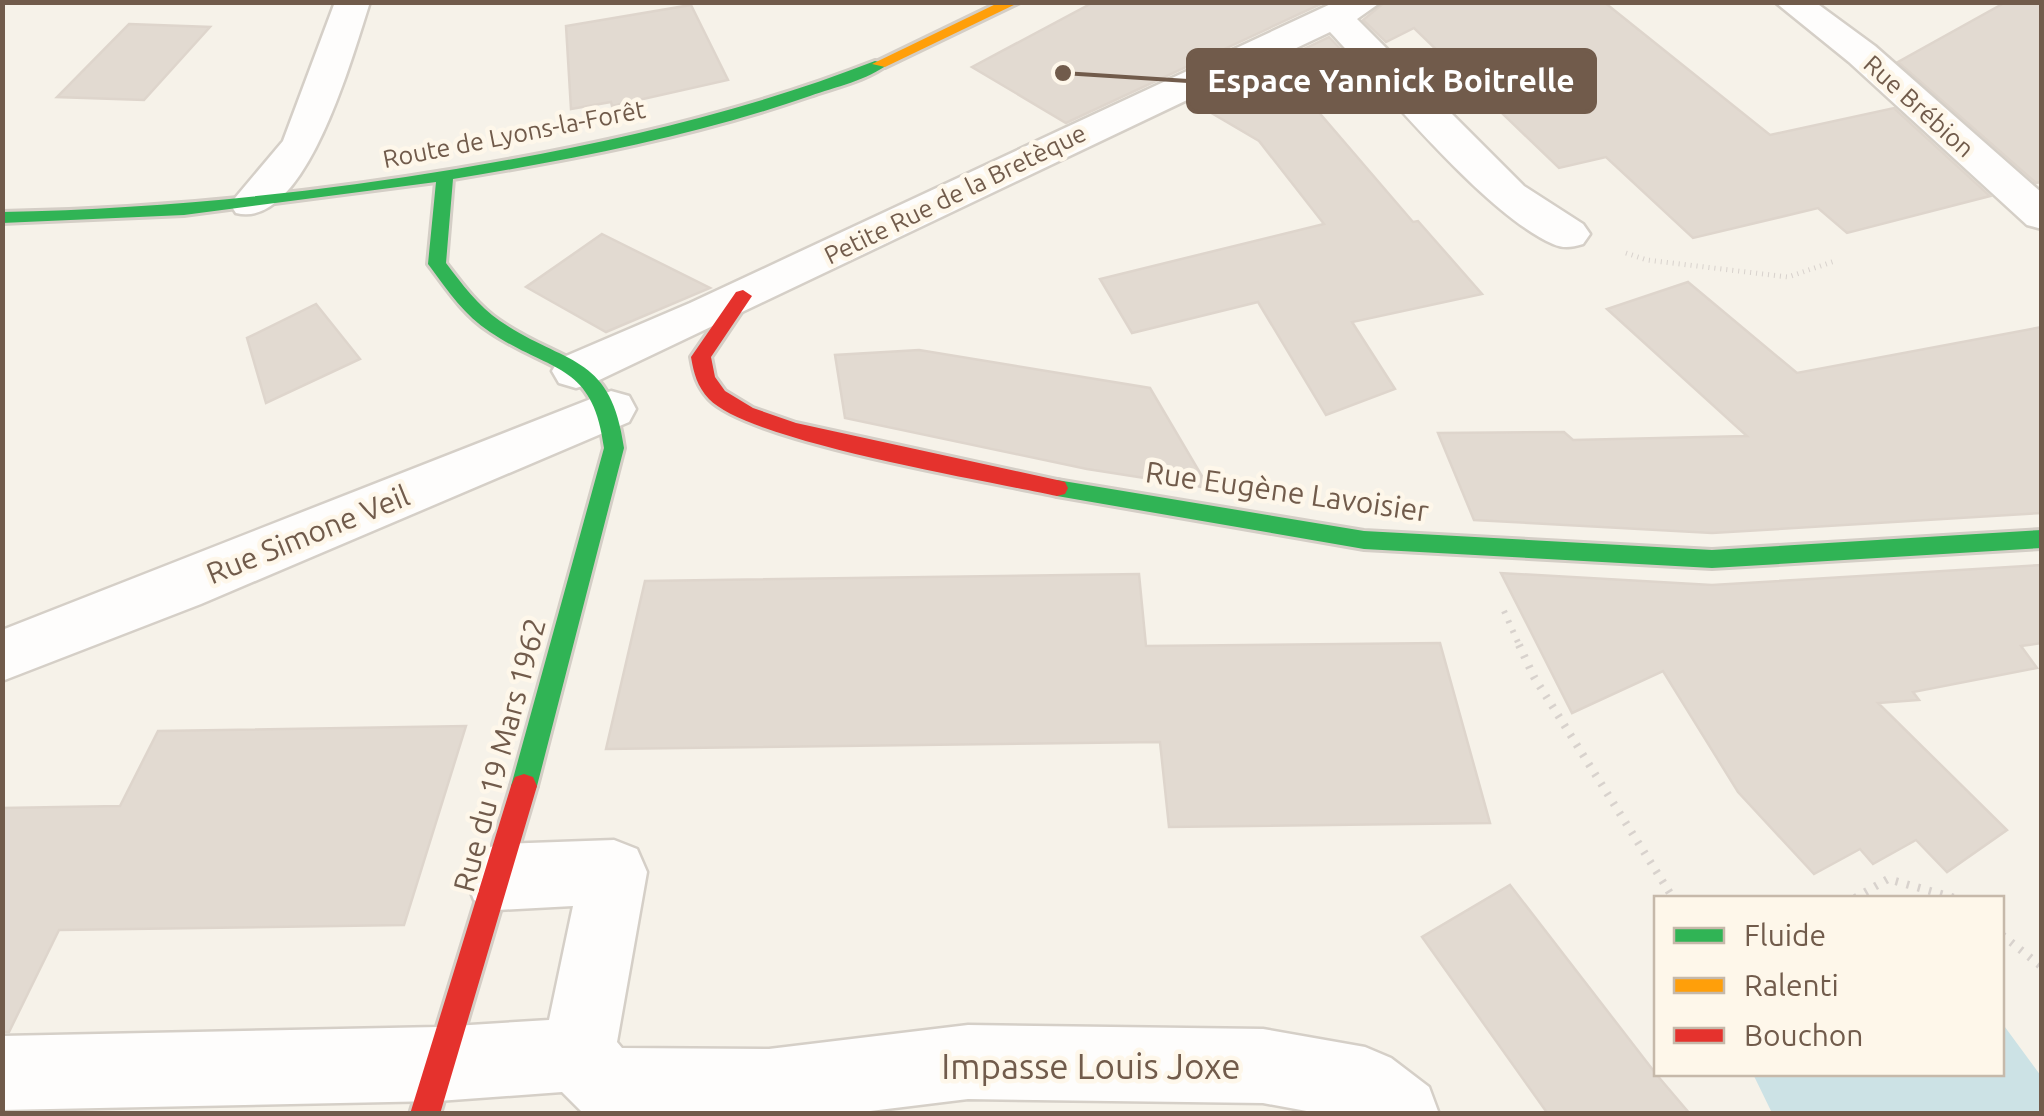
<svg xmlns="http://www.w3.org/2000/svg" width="2044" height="1116" font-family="Ubuntu,sans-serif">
  <rect width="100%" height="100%" fill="#f6f2e9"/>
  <!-- water -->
  <path fill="#cce2e5" d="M2002 1023 2041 1076V1113H1772L1753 1074H2002Z"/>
  <!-- building -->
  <path fill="#e2dad1" stroke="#ded5cc" stroke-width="2.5" d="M1094 2H1325L1066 123 972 67Z
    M1385 2H1604L1770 135 1894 108 1990 196 1847 233 1818 208 1693 238 1606 157 1559 168 1414 28 1386 42 1363 20Z
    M2006 2H2042V182L2036 183 1898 62Z
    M691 5 728 80 612 106 611 102 571 109 566 26Z
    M129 24 210 27 144 100 57 97Z
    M1329 37 1351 60 1298 88 1413 222 1418 221 1482 294 1352 322 1395 389 1326 415 1258 302 1132 333 1100 279 1324 224 1259 141 1193 102Z
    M602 234 710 288 606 332 526 287Z
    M1688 282 1797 373 2042 327V513L1712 533 1474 520 1438 433 1564 432 1573 440 1747 436 1607 309Z
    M316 304 360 359 266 403 247 338Z
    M919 350 1150 388 1209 488 1087 469 845 418 835 355Z
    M2042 565V643L2021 646 2037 668 1913 692 1919 700 1878 703 2007 830 1947 872 1916 840 1873 864 1860 849 1814 874 1738 792 1663 671 1572 713 1501 573 1712 585Z
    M1139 574 1146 646 1440 643 1490 823 1169 827 1160 742 606 749 645 581Z
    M466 726 404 925 59 930 9 1032H2V808L120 806 158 731Z
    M1510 885 1656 1074 1690 1114H1548L1422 937Z"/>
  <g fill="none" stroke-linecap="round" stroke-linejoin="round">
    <!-- street casing -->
    <g stroke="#d5cfc7" stroke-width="5">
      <path id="street" d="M335 2H370C353 53 306 231 236 213L230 204 283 141Z
        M1335 2H1381L1357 19 1524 186 1583 224 1590 234 1583 244C1572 247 1564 249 1553 244 1485 214 1384 89 1330 32L593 383 576 388 559 383 552 371 559 359 690 303Z
        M1775 2H1815L1875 46 2042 193V229L2027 225 1849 62Z
        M611 391 629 396 636 409 629 422 201 604 2 681V630Z
        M614 840 637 849 647 872 617 1042 622 1048 769 1049 968 1025 1263 1029 1365 1047 1391 1058 1429 1087 1439 1114H1323L1263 1103 968 1099 846 1114H584L562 1092 438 1101 2 1110V1036L438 1027 549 1020 573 906 498 910 474 900 465 877 474 854 498 844Z"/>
    </g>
    <!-- fast casing -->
    <g stroke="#d4cec6" stroke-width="6">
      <path id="fast" d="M875 61 888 64C868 80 835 87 810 96 695 136 574 159 453 179L446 263C462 284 478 306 500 321 566 366 611 353 624 448L537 786 533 795 524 798 515 795 511 786 604 448C593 362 551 373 490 332 465 316 448 291 431 268L428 264 436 182 184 215 2 223V212C155 209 306 194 456 169 599 145 739 114 875 61Z
        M1057 480 1364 531 1712 550 2042 530V548L1712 568 1364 549 1057 496 1046 488Z"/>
    </g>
    <!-- slow casing -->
    <g stroke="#d4cec6" stroke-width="6">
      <path id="slow" d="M1000 2H1020L885 67 872 64Z"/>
    </g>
    <!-- jam casing -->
    <g stroke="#d4cec6" stroke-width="6">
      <path id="jam" d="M743 290 752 296 711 357 715 377 725 391 753 408 796 423 1057 480 1065 482 1068 488 1065 494 1057 496C988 481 750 442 709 399 697 386 694 374 691 357L736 292Z
        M524 774 533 777 537 786 440 1114H410L511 786 515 777Z"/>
    </g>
    <!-- path-far2 -->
    <path stroke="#d8d2cd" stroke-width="5" stroke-dasharray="1 5" stroke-linecap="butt" d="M1626 253 1647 260 1788 277 1835 261"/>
    <!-- path-far1 -->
    <path stroke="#d8d2cd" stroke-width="6" stroke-dasharray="2.5 8" stroke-linecap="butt" d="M1504 611 1520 647"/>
    <!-- path -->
    <path stroke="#d8d2cd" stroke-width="8" stroke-dasharray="2.5 9" stroke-linecap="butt" d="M1519 645 1534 677 1673 898
      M1855 898 1888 879 1955 898
      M2002 935 2042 967"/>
    <!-- street -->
    <use href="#street" fill="#fefdfc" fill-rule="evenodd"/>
    <!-- fast -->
    <use href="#fast" fill="#30b455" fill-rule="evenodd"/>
    <!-- slow -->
    <use href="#slow" fill="#ff9f0a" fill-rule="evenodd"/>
    <!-- jam -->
    <use href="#jam" fill="#e5322d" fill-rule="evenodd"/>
  </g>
  <g text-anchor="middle" stroke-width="9" stroke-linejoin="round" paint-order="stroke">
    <!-- far-street labels -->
    <g font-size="25" fill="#715b4b" stroke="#fef7ea">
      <text transform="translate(1919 106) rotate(42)" y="9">Rue Brébion</text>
      <text transform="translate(514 134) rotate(-11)" y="9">Route de Lyons-la-Forêt</text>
      <text transform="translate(955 194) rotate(-26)" y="9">Petite Rue de la Bretèque</text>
    </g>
    <!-- street labels -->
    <g font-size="30" fill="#715b4b" stroke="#fef7ea">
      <text transform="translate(1287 492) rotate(8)" y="10">Rue Eugène Lavoisier</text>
      <text transform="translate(308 535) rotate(-22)" y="10">Rue Simone Veil</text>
      <text transform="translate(500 755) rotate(-75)" y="10">Rue du 19 Mars 1962</text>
    </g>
    <!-- near-street labels -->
    <g font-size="35" fill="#715b4b" stroke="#fef7ea">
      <text x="1091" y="1079">Impasse Louis Joxe</text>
    </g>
  </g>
  <!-- callouts -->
  <path fill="none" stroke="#715b4b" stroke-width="4" d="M1063 73L1188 81"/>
  <circle fill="#715b4b" stroke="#fef7ea" stroke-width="4" cx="1063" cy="73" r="10"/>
  <rect fill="#715b4b" stroke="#715b4b" stroke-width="4" x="1188" y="50" width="407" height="62" rx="10"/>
  <g font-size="32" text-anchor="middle" font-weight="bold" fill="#fff">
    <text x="1391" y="92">Espace Yannick Boitrelle</text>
  </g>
  <!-- border -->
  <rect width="2044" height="1116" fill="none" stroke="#715b4b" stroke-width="10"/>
  <!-- legend -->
  <rect x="1654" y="896" width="350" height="180" fill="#fef7ea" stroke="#c6b9aa" stroke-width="2.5"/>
  <rect x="1674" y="928" width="50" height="15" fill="#30b455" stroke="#c6b9aa" stroke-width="2.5"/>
  <text x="1744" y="946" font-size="30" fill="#715b4b">Fluide</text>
  <rect x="1674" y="978" width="50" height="15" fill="#ff9f0a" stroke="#c6b9aa" stroke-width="2.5"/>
  <text x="1744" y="996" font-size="30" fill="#715b4b">Ralenti</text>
  <rect x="1674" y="1028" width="50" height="15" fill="#e5322d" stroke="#c6b9aa" stroke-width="2.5"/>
  <text x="1744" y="1046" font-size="30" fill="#715b4b">Bouchon</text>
</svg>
